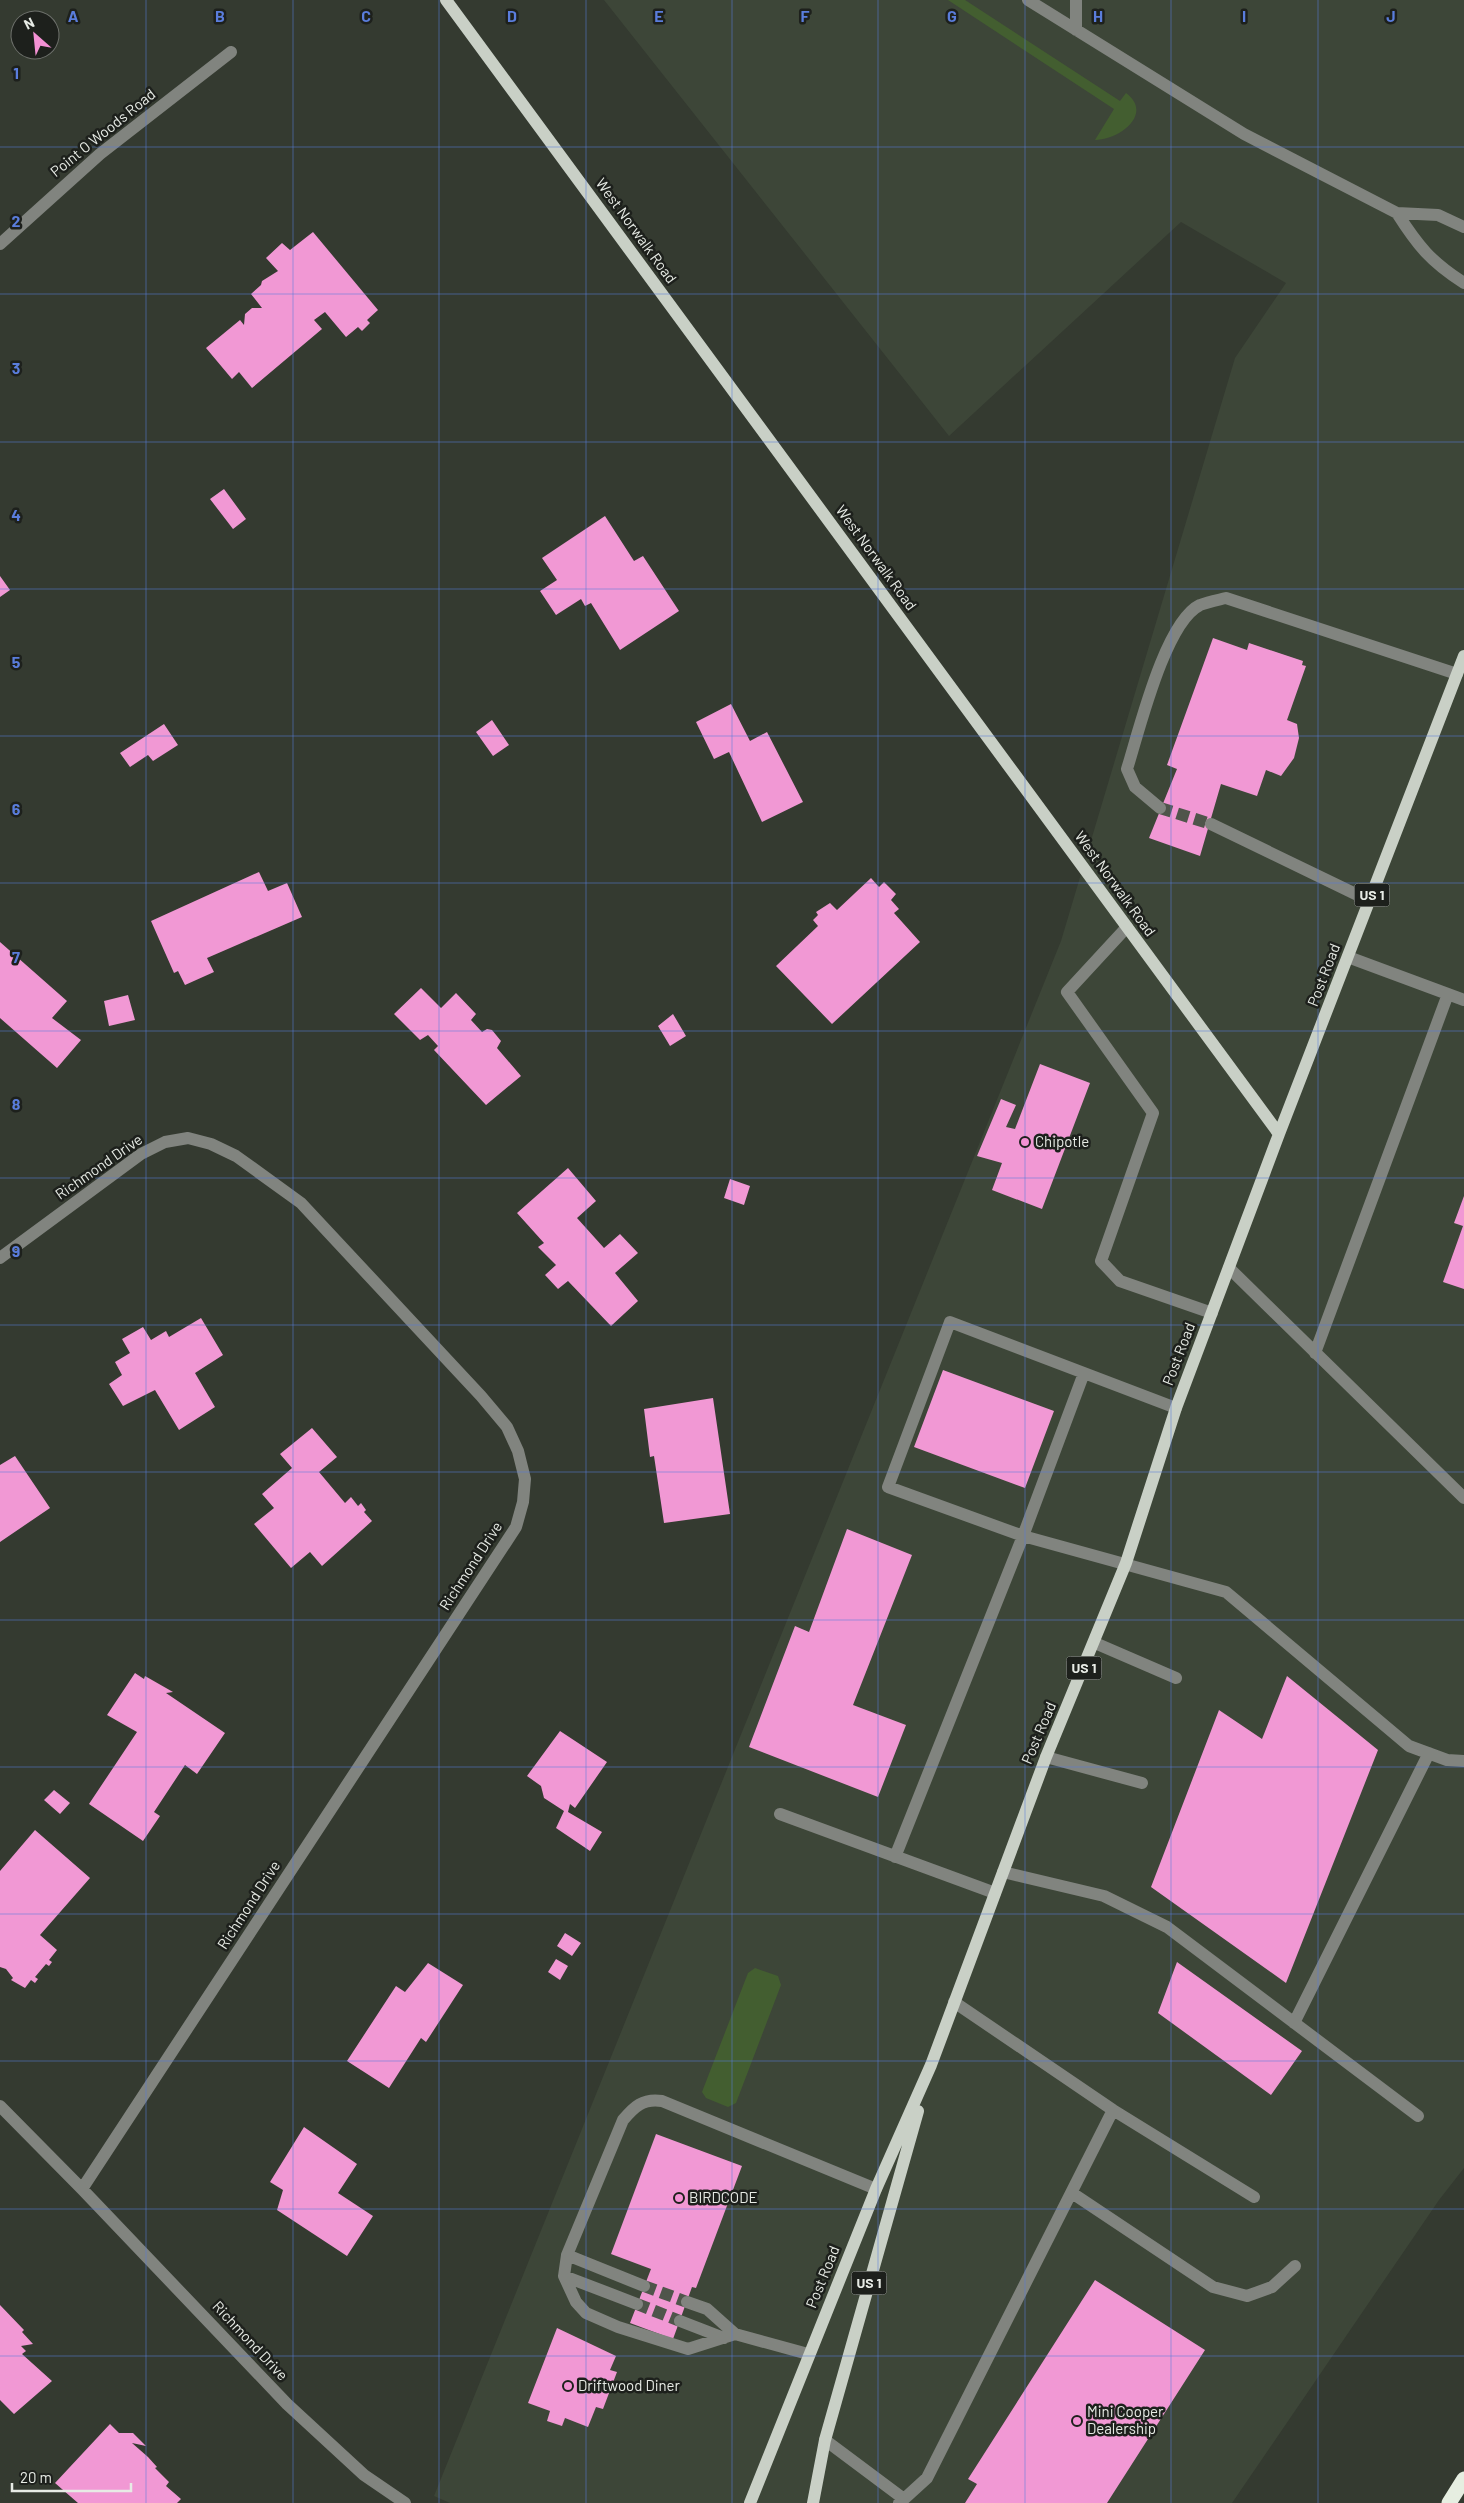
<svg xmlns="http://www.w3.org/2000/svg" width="1464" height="2503" font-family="Barlow,sans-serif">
  <rect width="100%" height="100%" fill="#343a30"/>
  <!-- built -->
  <path fill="#3d4638" d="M604 0H1464V2168L1439 2200 1232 2503H450L434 2496 1061 941 1235 358 1286 283 1181 222 949 436Z"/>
  <!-- green -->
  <path fill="#435e30" d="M948 0H965L1120 101 1126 93C1154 114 1119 140 1095 140L1114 109Z
    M755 1968 778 1976 781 1985 736 2103 728 2107 706 2098 702 2092 748 1973Z"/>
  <!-- building -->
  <path fill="#f198d4" d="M313 232 378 310 367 320 370 323 362 331 358 327 346 337 325 312 314 320 322 329 252 388 239 372 232 379 206 348 240 320 244 325 245 314 252 308H262L251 294 261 285 262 281 278 271 266 258 282 243 290 250Z
    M224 489 246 519 233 529 210 499Z
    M605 516 634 561 643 556 679 611 620 650 591 603 585 606 581 599 556 615 540 591 557 580 542 558Z
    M0 576 10 590 0 597Z
    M1213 638 1247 650 1249 643 1303 661 1302 665 1306 666 1287 720 1297 724 1299 738 1294 758 1281 776 1266 770 1257 796 1221 784 1200 856 1149 838 1177 769 1167 765Z
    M731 704 750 741 767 732 803 802 762 822 729 752 714 759 696 722Z
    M492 720 509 745 493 756 476 732Z
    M164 724 178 745 153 761 148 755 130 767 120 753Z
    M259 872 268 891 287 883 302 917 207 958 214 972 185 985 178 971 174 973 151 921Z
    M871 878 879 887 884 882 896 894 891 900 899 909 894 913 920 942 832 1024 776 966 818 926 813 920 818 915 816 912 830 903 837 910Z
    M0 942 67 1001 52 1018 81 1040 57 1068 0 1018Z
    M421 988 441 1008 456 993 476 1014 471 1020 482 1032 487 1029 492 1030 501 1041 497 1048 521 1076 486 1105 434 1050 438 1046 428 1035 420 1040 394 1014Z
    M128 995 135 1020 109 1026 104 1001Z
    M673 1014 686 1036 670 1046 658 1026Z
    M1040 1064 1090 1083 1042 1209 992 1190 1002 1163 977 1156 1001 1099 1016 1105 1006 1127 1015 1129Z
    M568 1168 596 1201 577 1218 604 1248 620 1234 638 1253 615 1273 638 1301 611 1326 568 1281 558 1289 545 1275 556 1265 538 1247 544 1243 517 1213Z
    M730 1179 750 1186 744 1205 724 1198Z
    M1464 1196V1289L1443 1282 1463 1226 1454 1223Z
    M201 1318 223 1355 195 1373 215 1407 179 1430 155 1390 123 1406 109 1384 122 1375 115 1362 130 1353 122 1339 143 1327 151 1340 166 1331 169 1337Z
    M943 1370 1054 1411 1025 1488 914 1447Z
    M713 1398 730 1514 664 1523 654 1456 650 1457 644 1409Z
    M312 1428 337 1457 319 1472 345 1503 351 1497 358 1506 361 1503 366 1510 364 1512 372 1521 322 1566 310 1552 291 1568 254 1524 274 1508 262 1494 292 1468 280 1454Z
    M15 1456 50 1508 0 1542V1465Z
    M847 1529 912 1555 853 1705 906 1725 878 1797 749 1747 795 1626 809 1632Z
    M135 1673 144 1679 145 1676 173 1692 166 1693 225 1733 197 1774 185 1765 154 1812 160 1816 143 1841 89 1804 137 1732 107 1715Z
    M1287 1676 1378 1750 1286 1983 1151 1887 1219 1710 1262 1739Z
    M560 1731 607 1762 575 1808 570 1804 568 1812 602 1832 590 1851 556 1828 564 1811 544 1798 541 1786 527 1776Z
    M54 1790 70 1803 60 1814 44 1800Z
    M35 1830 90 1878 40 1935 57 1950 49 1960 52 1962 49 1966 46 1964 35 1977 38 1979 35 1983 31 1980 25 1988 11 1980 13 1978 6 1969 0 1967V1871Z
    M565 1933 581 1943 572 1956 557 1946Z
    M556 1959 568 1966 560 1980 548 1972Z
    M1177 1962 1302 2051 1271 2095 1158 2013Z
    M428 1963 463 1985 426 2042 421 2038 389 2088 347 2061 396 1986 405 1992Z
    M304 2127 357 2164 338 2193 373 2216 347 2256 277 2210 283 2190 270 2182Z
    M656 2134 742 2166 696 2288 692 2287 673 2339 630 2323 651 2269 611 2254Z
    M1095 2280 1205 2350 1107 2503H965L977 2484 968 2479Z
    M0 2305 24 2330 22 2332 33 2344 21 2346 26 2351 22 2354 52 2381 14 2414 0 2400Z
    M557 2328 616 2356 610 2370 617 2372 603 2409 596 2407 588 2427 565 2418 562 2426 547 2421 550 2411 528 2403Z
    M110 2424 119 2433H133L146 2446 132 2443 148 2457 157 2467 155 2468 169 2482 166 2486 181 2499 177 2503H78L55 2483Z"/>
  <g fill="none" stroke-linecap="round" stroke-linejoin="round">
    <!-- minor-tunnel -->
    <path stroke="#4f554b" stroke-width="12" stroke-dasharray="12 6" stroke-linecap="butt" d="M1160 808 1211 824
      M644 2286 687 2302
      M637 2304 680 2321"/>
    <!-- minor -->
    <path stroke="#81847f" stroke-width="12" d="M1028 0 1244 134 1397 213 1438 215 1464 227
      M1076 0V30
      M1397 213C1418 246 1431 262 1464 283
      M0 244 100 154 231 52
      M1160 808 1135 787 1127 769C1139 731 1165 622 1200 605 1208 602 1218 600 1226 598L1457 674
      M1211 824 1370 901
      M1127 927 1067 992 1153 1113 1101 1261 1120 1281 1212 1313
      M1348 957 1464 1000
      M0 1258 141 1154 165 1142 188 1138 211 1144 236 1156 301 1203 481 1396 507 1427 518 1451 525 1479 523 1502 516 1527 82 2189
      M1229 1268 1464 1498
      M1315 1353 1448 994
      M1176 1408 950 1322 888 1487 1023 1536 1226 1592 1409 1746 1447 1760 1464 1761
      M1095 1643 1176 1678
      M1046 1757 1142 1783
      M780 1814 995 1893
      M895 1857 1023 1536 1084 1373
      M1003 1872 1104 1896 1167 1927 1418 2116
      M1294 2023 1429 1753
      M0 2106 82 2189 287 2404 364 2475 405 2503
      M1113 2110 1254 2197
      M1072 2193 1213 2287 1247 2296 1272 2287 1295 2266
      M567 2255 644 2286
      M564 2276 637 2304
      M687 2302 707 2309 735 2334
      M680 2321 724 2338
      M808 2354 735 2334 688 2349 618 2327 586 2313 576 2302 564 2276 567 2255 623 2120C634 2107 643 2098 662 2101L876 2189
      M825 2440 904 2499 899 2503
      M904 2499 927 2478 1113 2110 954 2002"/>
    <!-- major -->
    <path stroke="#c9d0c6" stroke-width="12" d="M446 0 1279 1134
      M750 2503 876 2189 931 2065 1046 1757 1126 1563 1176 1408 1279 1134 1464 656
      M813 2503 825 2440 918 2111"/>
    <!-- highway -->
    <path stroke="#e6eee1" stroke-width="15" d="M1449 2503 1464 2479"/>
  </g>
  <!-- grid -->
  <path fill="none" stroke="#5a7ddc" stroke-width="1" stroke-opacity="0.55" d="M146 0V2503M293 0V2503M439 0V2503M586 0V2503M732 0V2503M878 0V2503M1025 0V2503M1171 0V2503M1318 0V2503M0 147H1464M0 294H1464M0 442H1464M0 589H1464M0 736H1464M0 883H1464M0 1031H1464M0 1178H1464M0 1325H1464M0 1472H1464M0 1620H1464M0 1767H1464M0 1914H1464M0 2061H1464M0 2209H1464M0 2356H1464"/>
  <!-- markers -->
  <g fill="#f491d4" stroke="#1d201c" stroke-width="2">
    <circle cx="1025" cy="1142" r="5"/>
    <circle cx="679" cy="2198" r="5"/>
    <circle cx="568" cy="2386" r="5"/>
    <circle cx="1077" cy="2421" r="5"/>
  </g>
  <g text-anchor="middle" stroke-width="5" stroke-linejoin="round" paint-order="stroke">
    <!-- shield labels -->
    <g fill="#1d201c" stroke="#aaaea9" stroke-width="1">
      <rect x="1354.5" y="883.5" width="35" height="23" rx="4"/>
      <rect x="1066.5" y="1656.5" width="35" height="23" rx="4"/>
      <rect x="851.5" y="2271.5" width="35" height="23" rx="4"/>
    </g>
    <g font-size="14" font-weight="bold" fill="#e7ebe5">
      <text x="1372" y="900">US 1</text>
      <text x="1084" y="1673">US 1</text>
      <text x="869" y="2288">US 1</text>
    </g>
    <!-- street labels -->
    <g font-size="15" fill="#e7ebe5" stroke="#1d201c">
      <text transform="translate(103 133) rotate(-39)" y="5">Point O Woods Road</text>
      <text transform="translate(636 231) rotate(54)" y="5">West Norwalk Road</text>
      <text transform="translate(876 558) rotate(54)" y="5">West Norwalk Road</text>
      <text transform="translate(1115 884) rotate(54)" y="5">West Norwalk Road</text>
      <text transform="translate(1324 975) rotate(-69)" y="5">Post Road</text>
      <text transform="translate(99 1167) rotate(-35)" y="5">Richmond Drive</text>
      <text transform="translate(1179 1354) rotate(-69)" y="5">Post Road</text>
      <text transform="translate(471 1566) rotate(-57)" y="5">Richmond Drive</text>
      <text transform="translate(1039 1733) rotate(-67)" y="5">Post Road</text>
      <text transform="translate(249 1905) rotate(-57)" y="5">Richmond Drive</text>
      <text transform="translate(823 2277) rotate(-68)" y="5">Post Road</text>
      <text transform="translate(250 2341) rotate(47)" y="5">Richmond Drive</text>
    </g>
    <!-- poi labels -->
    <g font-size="15" fill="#e7ebe5" stroke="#1d201c" text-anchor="start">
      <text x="1035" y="1147">Chipotle</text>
      <text x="689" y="2203">BIRDCODE</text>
      <text x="578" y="2391">Driftwood Diner</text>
      <text x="1087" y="2417">Mini Cooper<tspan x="1087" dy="17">Dealership</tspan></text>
    </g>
  </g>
  <g font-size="16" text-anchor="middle" font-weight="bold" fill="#5a7ddc" stroke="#1d201c" stroke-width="5" stroke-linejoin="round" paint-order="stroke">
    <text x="73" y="22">A</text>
    <text x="220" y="22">B</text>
    <text x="366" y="22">C</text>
    <text x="512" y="22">D</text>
    <text x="659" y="22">E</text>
    <text x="805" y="22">F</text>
    <text x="952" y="22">G</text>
    <text x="1098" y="22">H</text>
    <text x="1244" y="22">I</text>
    <text x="1391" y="22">J</text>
    <text x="16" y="79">1</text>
    <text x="16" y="227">2</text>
    <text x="16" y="374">3</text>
    <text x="16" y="521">4</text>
    <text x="16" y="668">5</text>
    <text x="16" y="815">6</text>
    <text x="16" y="963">7</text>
    <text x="16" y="1110">8</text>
    <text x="16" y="1257">9</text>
  </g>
  <!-- north arrow -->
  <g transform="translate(35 35) rotate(333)"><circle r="24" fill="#1d201c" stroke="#6e716c"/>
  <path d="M0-4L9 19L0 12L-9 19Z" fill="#f491d4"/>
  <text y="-8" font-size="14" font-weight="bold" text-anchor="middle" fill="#e7ebe5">N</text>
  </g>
  <!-- scale -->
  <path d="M12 2483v8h119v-8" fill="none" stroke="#e7ebe5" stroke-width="2.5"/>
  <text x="20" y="2483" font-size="15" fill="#e7ebe5" stroke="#1d201c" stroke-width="4" paint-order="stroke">20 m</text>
</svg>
